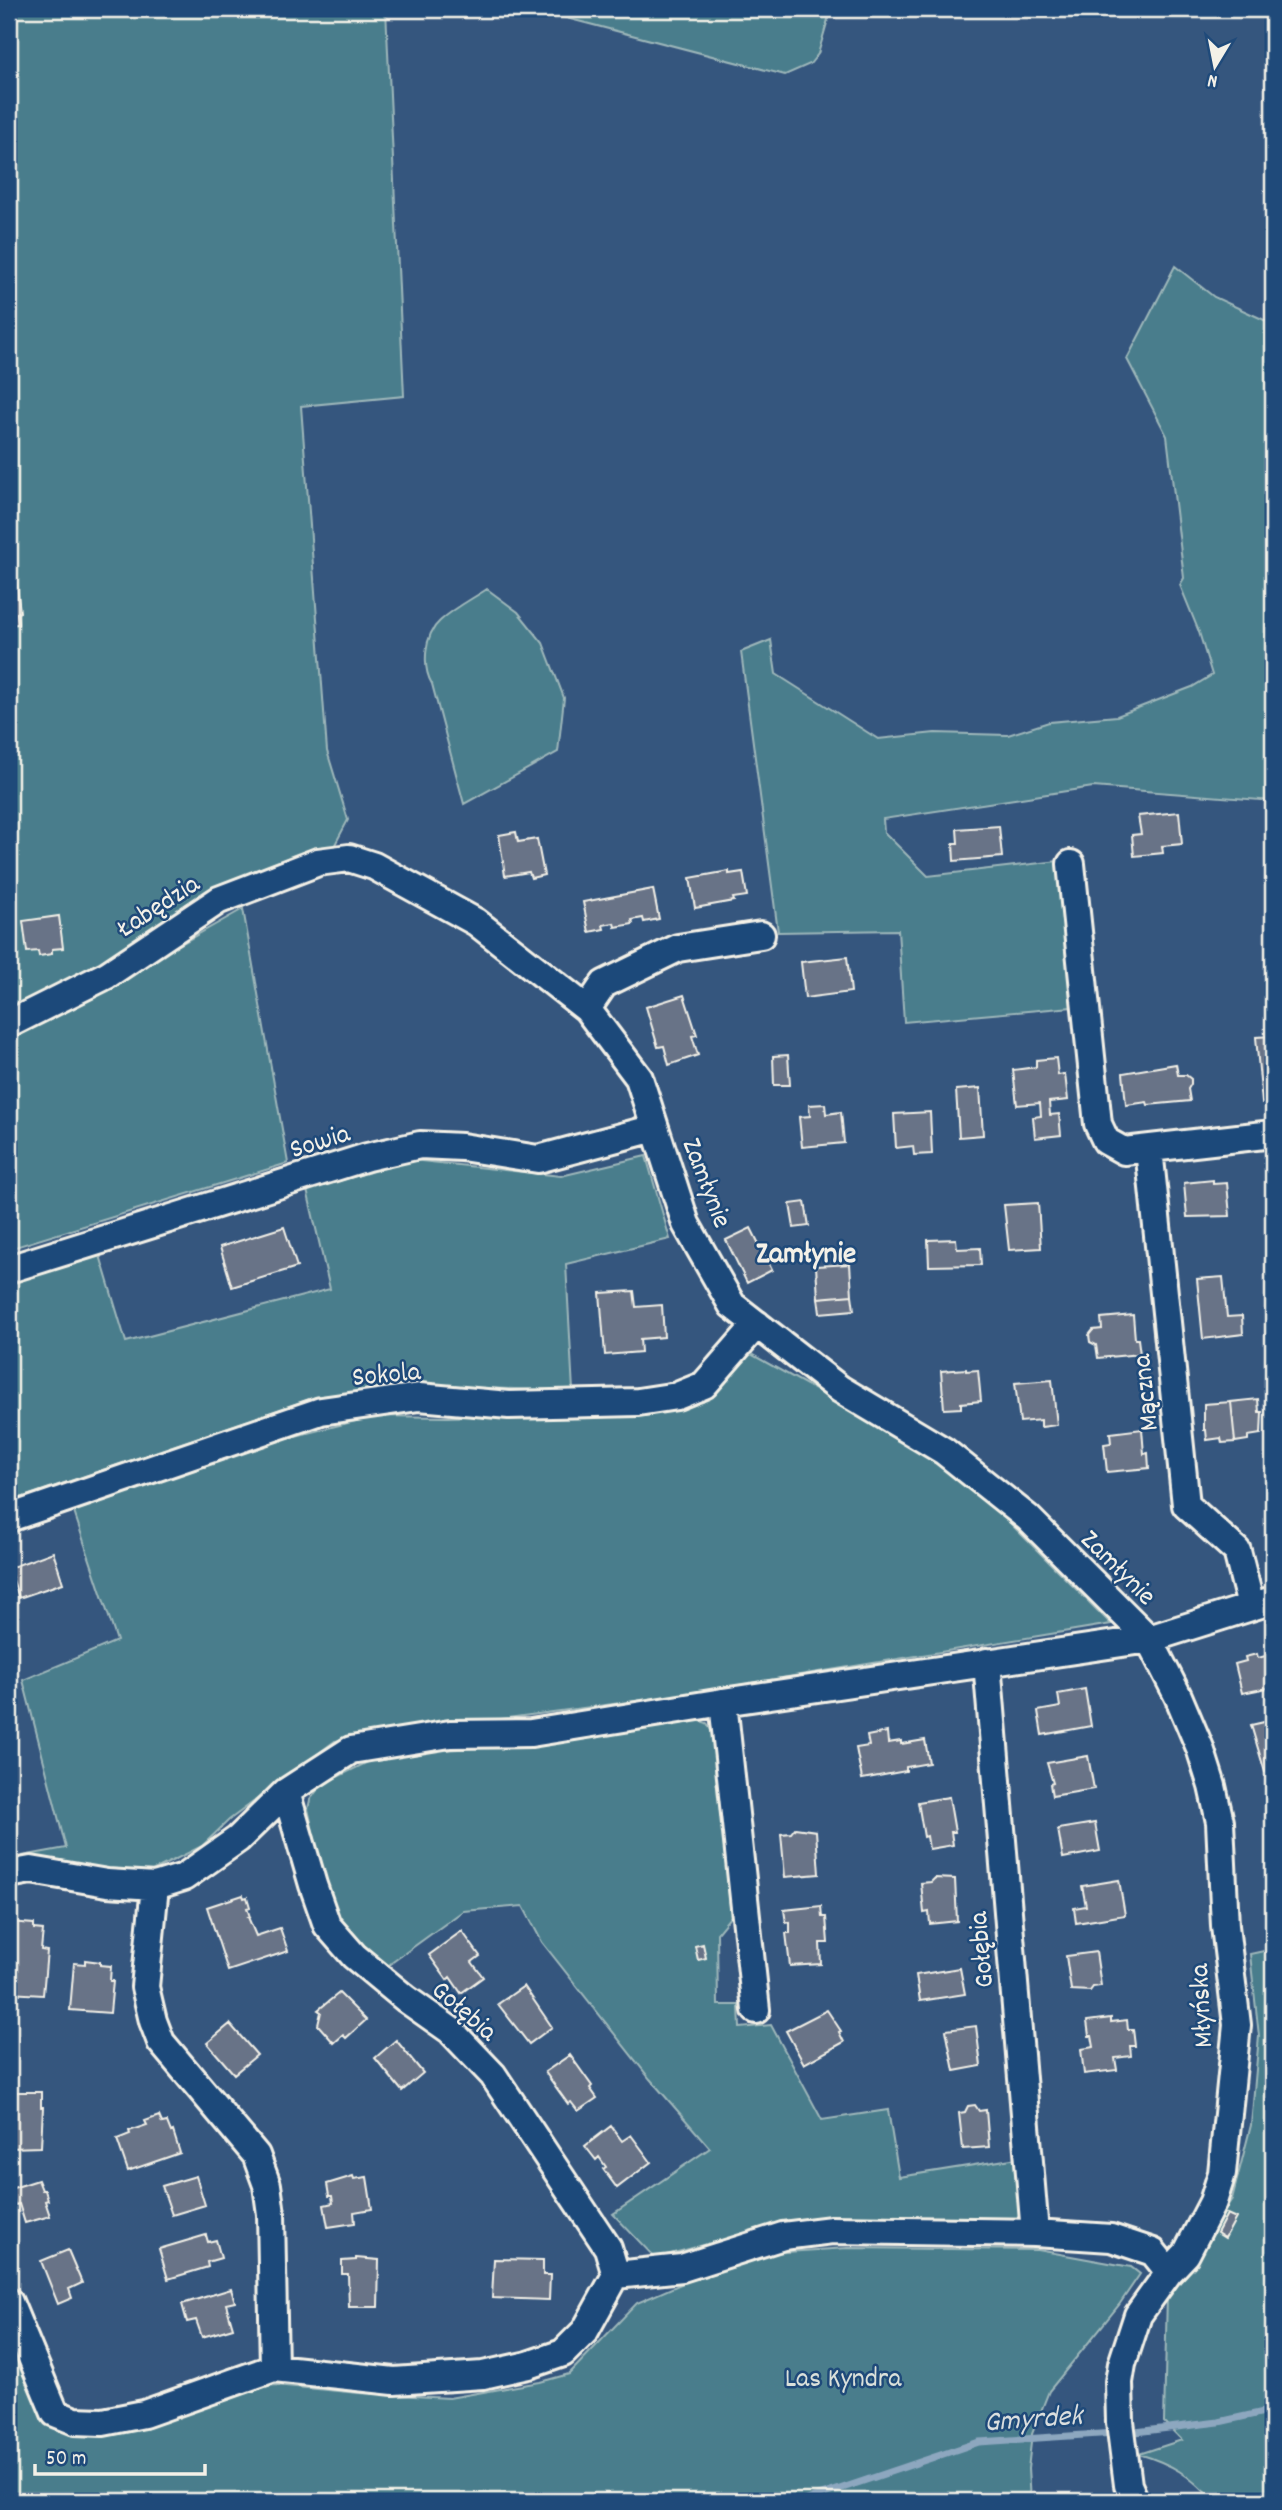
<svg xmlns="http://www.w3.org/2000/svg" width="1282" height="2510" font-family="Dekko,sans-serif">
  <rect width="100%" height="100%" fill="#35567e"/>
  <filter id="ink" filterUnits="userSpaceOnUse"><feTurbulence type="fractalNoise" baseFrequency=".0143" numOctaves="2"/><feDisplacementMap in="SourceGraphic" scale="14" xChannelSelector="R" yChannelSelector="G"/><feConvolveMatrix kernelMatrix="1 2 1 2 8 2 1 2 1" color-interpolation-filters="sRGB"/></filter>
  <g filter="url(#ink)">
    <!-- green -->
    <path fill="#497d8c" stroke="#9eb7ba" stroke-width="2" d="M9 9H386L404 396 301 406 327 751 348 820 331 852 38 1004 9 1013Z
      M532 9H831L818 54 810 64 785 75Z
      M1175 266 1214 297 1273 324V801L1093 787 883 819 884 832 928 876 1058 861 1072 1007 904 1022 898 930 778 932 741 652 771 640 776 674 878 739 935 733 1008 735 1049 722 1117 716 1192 687 1212 675 1199 632 1180 585 1184 578 1167 436 1127 359Z
      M487 589 518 612 543 643 564 698 558 752 464 804 432 684C422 667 424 635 440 621 454 608 472 599 487 589Z
      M243 909 288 1163 9 1249V1041Z
      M646 1156 670 1239 566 1264 573 1391 421 1386 316 1397 9 1502V1280L99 1252 126 1342 330 1289 307 1190 412 1160 561 1176Z
      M749 1353 901 1437 988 1501 1111 1624 666 1697 335 1741 229 1820 202 1846 150 1872 89 1868 22 1856 66 1848 23 1680 117 1641 72 1506 243 1449 376 1416 448 1417 663 1408 703 1402Z
      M690 1718 707 1723 713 1734 731 1916 717 1933 718 2005H739L740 2028 771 2025 822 2120 888 2110 899 2177 1018 2158 1021 2222 782 2224 655 2258 613 2214 710 2148 650 2079 542 1942 523 1906 463 1911 383 1969 355 1940 330 1905 308 1809 310 1800 321 1785 386 1753 513 1746Z
      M1273 1949V2501H1213C1190 2475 1172 2464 1139 2454L1182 2440 1164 2422 1167 2294 1232 2199 1251 2125 1259 2036 1250 1954Z
      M848 2248 1038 2250 1131 2267 1140 2274 1119 2305 1049 2391 1032 2434 1028 2469 1030 2501H9V2331L58 2427 87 2435 138 2426 230 2392 275 2385 359 2393 449 2398 540 2382 569 2374 637 2303 704 2274 770 2253Z"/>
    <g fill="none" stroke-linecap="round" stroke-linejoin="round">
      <!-- stream -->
      <path stroke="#8da7bf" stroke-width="7" d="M1127 2433 1219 2422 1273 2410
        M804 2501 979 2442 1115 2433"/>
    </g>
    <!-- building -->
    <path fill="#687387" stroke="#f4f1e8" stroke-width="2" d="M9 577H16L20 612 17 613 18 624 9 625Z
      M1179 812 1182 844 1162 846 1163 853 1134 856 1132 835 1141 834 1138 816Z
      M999 826 1002 857 954 861 953 843H958L957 829Z
      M516 832 518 842 537 839 544 875 531 878 529 872 505 876 499 835Z
      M729 871V874L743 872 747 896 733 898 734 901 695 908 690 878Z
      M653 889 659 919 644 922 643 918 632 920 633 924 615 927 614 923 603 925 604 929 589 932 583 902Z
      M59 916 63 948 52 949V954L39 956 38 951 27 952 23 921Z
      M847 957 851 992 805 998 801 962Z
      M684 995 697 1035 692 1036 698 1055 669 1065 664 1046 658 1047 646 1007Z
      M1273 1036V1102L1262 1103 1256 1037Z
      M788 1055 790 1085H774L773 1056Z
      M1056 1058 1058 1075 1065 1074 1068 1100 1049 1102 1050 1115 1059 1114 1061 1135 1035 1138 1033 1117 1041 1116 1040 1103 1017 1105 1013 1070 1036 1067V1060Z
      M1176 1064 1178 1075H1186L1191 1079V1084L1188 1089 1190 1101 1148 1105 1147 1102 1126 1105 1123 1073Z
      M980 1088 983 1135 959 1137 956 1090Z
      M825 1104 826 1114 841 1112 844 1143 802 1147 799 1117 810 1116 809 1105Z
      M930 1112 932 1154 914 1155 913 1146 896 1148 894 1114Z
      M1213 1180V1184L1227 1183 1230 1216 1187 1217 1184 1183Z
      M805 1202 809 1226 794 1228 790 1204Z
      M1038 1203 1041 1248 1009 1250 1004 1205Z
      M284 1227 297 1267 232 1287 220 1247Z
      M751 1228 772 1270 747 1283 726 1240Z
      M956 1239 957 1249 980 1248 981 1265 929 1266 928 1240Z
      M850 1264 852 1295 818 1298 816 1266Z
      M1223 1277 1227 1317 1242 1316 1243 1334 1203 1339 1197 1279Z
      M634 1291 636 1307 662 1305 664 1337 640 1339 641 1352 605 1355 600 1293Z
      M852 1295 854 1310 820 1313 818 1298Z
      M1133 1315 1135 1339H1138L1140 1354 1098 1358 1096 1345 1090 1342 1089 1335 1093 1330 1102 1329 1101 1318Z
      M966 1369V1371L978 1370 981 1401 961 1403V1408L944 1409 941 1371Z
      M1052 1380 1057 1425 1041 1427V1420L1020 1422 1015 1383Z
      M1258 1399 1259 1412H1262L1261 1434 1248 1436V1440L1235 1442 1231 1402Z
      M1231 1402 1235 1442 1222 1443 1221 1438 1207 1440 1206 1430H1204V1404Z
      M1142 1429 1144 1454 1148 1453 1149 1468 1107 1472 1104 1444 1111 1443 1110 1433Z
      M53 1552 63 1583 19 1598 9 1568Z
      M1257 1654 1258 1658 1273 1654V1687L1242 1693 1235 1664 1246 1661 1245 1657Z
      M1085 1689 1091 1726 1042 1735 1038 1711 1060 1707 1058 1694Z
      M1273 1716V1770L1265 1772 1251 1725 1264 1722 1267 1717Z
      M887 1732 888 1743 901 1741V1744L925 1740 929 1763 906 1767V1771L862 1779 856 1748 869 1746 867 1736Z
      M1088 1756 1094 1789 1052 1796 1050 1784 1053 1783 1047 1763Z
      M949 1797 955 1832H951L953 1845 929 1849 927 1836 924 1837 918 1802Z
      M1095 1823 1100 1851 1063 1858 1058 1829Z
      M795 1828 816 1831 819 1874 785 1877 781 1834 791 1833Z
      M935 1878 955 1879 957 1921 930 1924 929 1912 924 1913 921 1883 931 1882Z
      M1119 1880 1125 1915 1076 1923 1074 1908 1086 1906 1082 1886Z
      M243 1895 244 1898 247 1897 250 1907 247 1908 250 1917H248L256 1936 280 1928 288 1951 228 1971 207 1907Z
      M821 1906 822 1917H826L828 1943H820L821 1964 790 1966 786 1933H790V1922L786 1923 784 1910Z
      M9 1922 34 1924V1929L43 1930 41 1950 47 1951 43 1995 9 1993Z
      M462 1931 480 1956 472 1962 483 1977 461 1993 450 1977 447 1980 429 1955Z
      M703 1944 706 1958 698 1960 695 1946Z
      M1096 1952 1101 1986 1093 1987 1090 1991 1071 1990 1066 1956Z
      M85 1960 100 1962V1965L111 1966 110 1981H113L110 2013 70 2010 74 1963 85 1964Z
      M960 1968 965 1994 920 2001 916 1975Z
      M524 1986 552 2027 529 2044 498 2004Z
      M339 1993 366 2020 346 2038 343 2035 334 2043 318 2025 321 2012 318 2010Z
      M827 2010 841 2031 839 2032 844 2042 804 2064 786 2031Z
      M1111 2018V2022L1127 2020 1128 2029H1133L1135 2046H1130L1131 2056 1115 2058 1117 2070 1084 2074 1081 2049 1094 2047 1092 2036H1089L1087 2021Z
      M230 2024 257 2055 234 2074 207 2043Z
      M976 2026 981 2066 954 2071 946 2030Z
      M396 2040 423 2073 402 2091 375 2058Z
      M570 2055 592 2086 590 2088 597 2098 578 2111 571 2102 568 2104 545 2072Z
      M9 2092H41V2107H43L41 2147 9 2148Z
      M975 2105 979 2111 986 2110 989 2147 963 2149 959 2113 965 2112 968 2106Z
      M159 2116 162 2123 167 2122 171 2132 173 2131 180 2153 128 2171 117 2139 130 2134 129 2131 147 2125 145 2121Z
      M611 2126 622 2141 631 2135 651 2162 617 2188 603 2169 606 2167 599 2157 596 2160 585 2146Z
      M196 2176 205 2205 172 2215 162 2186Z
      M353 2176 354 2179 367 2177 372 2209 354 2212 355 2223 328 2227 324 2205 333 2203 332 2196H329L327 2184Z
      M38 2180 42 2190H45L48 2200 45 2201 50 2216 25 2223 19 2204 15 2205 10 2189Z
      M1227 2214 1236 2218 1225 2238 1217 2233Z
      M206 2235 208 2242 216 2240 221 2258 207 2262 208 2267 168 2279 159 2249Z
      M68 2250 82 2283 69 2289 72 2298 58 2304 41 2261Z
      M356 2258 379 2260 378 2307H349L348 2274H342V2261L356 2260Z
      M494 2259 543 2260V2275H550L549 2300 492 2298Z
      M231 2289 235 2302 226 2304 233 2328 202 2337 196 2320 187 2322 182 2304Z"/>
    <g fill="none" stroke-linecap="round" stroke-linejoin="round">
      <!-- minor casing -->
      <g stroke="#f4f1e8" stroke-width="32">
        <path id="minor" d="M1071 864 1098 1124 1106 1141 1124 1151 1273 1134
          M587 1009 604 984 678 948 761 935
          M9 1024 107 975 219 900 318 862 349 858 374 866 476 922 587 1009 639 1078 686 1224 732 1305 840 1389 944 1451 1028 1518 1149 1639 1178 1696 1200 1748 1212 1786 1220 1822 1225 1926 1237 2025 1222 2173 1213 2202 1186 2254 1169 2272 1138 2315 1122 2364 1119 2382 1120 2422 1128 2485 1135 2501
          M1149 1149 1186 1505 1237 1551 1251 1606
          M9 1269 367 1157 420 1145 462 1147 538 1159 655 1128
          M9 1518 321 1411 419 1397 509 1405 638 1402 677 1396 704 1385 757 1324
          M987 1662 1035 2233
          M723 1702 756 2010
          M286 1792 313 1885 327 1925 354 1956 406 1999 450 2030 493 2075 608 2248 616 2275
          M9 1874 31 1870 107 1883 155 1886 184 1877 238 1839 286 1792 351 1750 450 1734 531 1733 723 1702 1149 1639 1273 1600
          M155 1886 145 1987 153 2021 161 2042 256 2155 267 2185 271 2214 274 2368
          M9 2302 55 2413 75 2421 103 2422 144 2414 274 2368 394 2381 483 2375 528 2365 563 2353 585 2331 616 2275 682 2268 783 2236 832 2230 1035 2233 1111 2238 1153 2252 1169 2272"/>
      </g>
      <!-- minor -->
      <use href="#minor" stroke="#1f4a7a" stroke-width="26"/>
    </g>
  </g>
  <g text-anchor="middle" stroke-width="5" stroke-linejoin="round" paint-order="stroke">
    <!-- street labels -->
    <g font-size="28" fill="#f4f1e8" stroke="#1f4a7a">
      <text transform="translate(157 904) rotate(-33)" y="10">Łabędzia</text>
      <text transform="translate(319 1139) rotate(-17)" y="10">Sowia</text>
      <text transform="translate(709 1182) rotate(69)" y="10">Zamłynie</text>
      <text transform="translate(386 1372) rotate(-5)" y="10">Sokola</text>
      <text transform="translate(1143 1393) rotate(-96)" y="10">Mączna</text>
      <text transform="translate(1120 1566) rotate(45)" y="10">Zamłynie</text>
      <text transform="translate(979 1950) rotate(-95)" y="10">Gołębia</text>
      <text transform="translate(1199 2006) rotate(-93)" y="10">Młyńska</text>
      <text transform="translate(466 2009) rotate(41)" y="10">Gołębia</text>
    </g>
    <!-- park labels -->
    <g font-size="28" fill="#dae0da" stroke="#1f4a7a">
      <text x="843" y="2386">Las Kyndra</text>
    </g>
    <!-- neighbourhood labels -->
    <g font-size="30" font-weight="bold" fill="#f4f1e8" stroke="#1f4a7a">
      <text x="806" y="1262">Zamłynie</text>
    </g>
    <!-- water labels -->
    <g font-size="30" font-style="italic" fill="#dadede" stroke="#1f4a7a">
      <text transform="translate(1033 2417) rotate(-4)" y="10">Gmyrdek</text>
    </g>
  </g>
  <!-- margin -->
  <rect width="1282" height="2510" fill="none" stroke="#1f4a7a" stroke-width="35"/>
  <rect x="18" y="18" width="1247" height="2475" fill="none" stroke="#f4f1e8" stroke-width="2.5" filter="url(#ink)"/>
  <!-- north arrow -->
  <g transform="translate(1215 66) rotate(190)" stroke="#1f4a7a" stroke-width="5" paint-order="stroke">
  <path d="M0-5L12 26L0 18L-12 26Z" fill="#f4f1e8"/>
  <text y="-10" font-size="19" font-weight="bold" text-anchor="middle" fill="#f4f1e8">N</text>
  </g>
  <!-- scale -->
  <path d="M35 2464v10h170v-10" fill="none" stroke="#f4f1e8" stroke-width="3.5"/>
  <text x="46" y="2464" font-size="21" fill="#f4f1e8" stroke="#1f4a7a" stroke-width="5" paint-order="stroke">50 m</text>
</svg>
